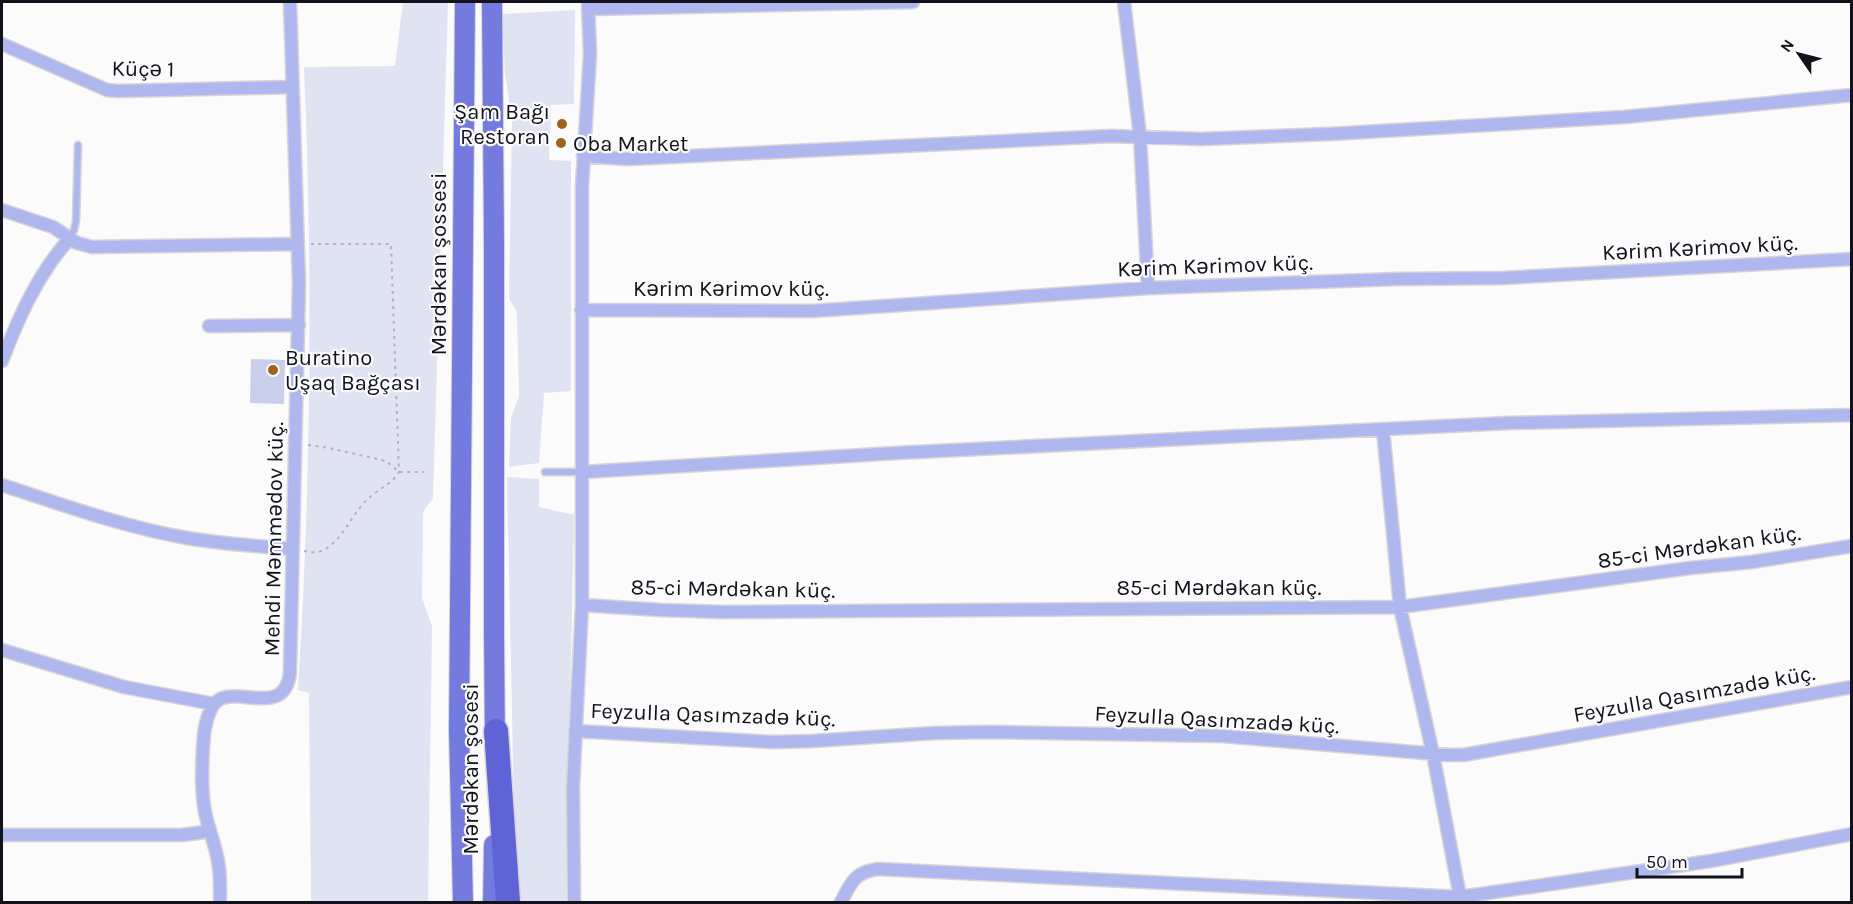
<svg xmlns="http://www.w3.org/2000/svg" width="1853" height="904" font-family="Karla,sans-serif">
  <rect width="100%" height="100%" fill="#fbfbfb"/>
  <!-- green -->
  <path fill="#e0e3f2" d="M403 2H448L433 498 423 512 422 598 432 626 428 902H311L309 693 298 690C311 483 313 274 304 67L395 66Z
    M575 10 574 104 551 105 549 160 571 161V391L544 393 539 463 509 467 511 418 519 396 517 312 509 298 512 123 505 73 502 14Z
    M507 477 539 479V507L574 515 566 902H516Z"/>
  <!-- building -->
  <path fill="#c9ceea" d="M251 359 285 360 284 404 250 403Z"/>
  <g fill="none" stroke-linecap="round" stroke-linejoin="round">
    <!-- lane casing -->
    <g stroke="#d6d6d7" stroke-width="9">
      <path id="lane" d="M70 238 74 230 76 221 78 145
        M545 472H582"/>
    </g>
    <!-- street casing -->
    <g stroke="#d6d6d7" stroke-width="15">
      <path id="street" d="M1124 2 1140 136 1148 288
        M588 9 913 2
        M2 44 107 90 118 91 292 87
        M583 156 628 159 1111 136 1201 139 1329 134 1624 117 1852 95
        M2 210 53 227 77 243 92 247 298 244
        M581 310 812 311 1148 288 1397 279 1503 278 1852 259
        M209 326 299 325
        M2 361C19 316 38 274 70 238
        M1383 429 1400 607 1433 754 1461 902
        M583 472 896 453 1508 423 1852 415
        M2 485C63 505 124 527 187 538 222 544 258 546 293 549
        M582 605 661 610 722 612 1400 607 1690 568 1752 562 1852 546
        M2 650 124 687 214 704
        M575 731 772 742 812 741 935 733 989 732 1223 736 1449 755H1463L1852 687
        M2 835H181L198 833 210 830
        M220 902C220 887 221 872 217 856 214 842 208 827 205 812 201 790 202 769 203 747 204 733 205 720 212 707 226 680 277 717 288 682 290 677 290 672 290 668L299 283 290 2
        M574 902 573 787 582 605V187L590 54 588 2
        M841 902C851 883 854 872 878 869L1460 897 1711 861 1852 834"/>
    </g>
    <!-- primary casing -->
    <g stroke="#d6d6d7" stroke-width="22">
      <path id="primary" d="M492 2 494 246V635L495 744
        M463 902 459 730 465 2
        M493 902 494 845"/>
    </g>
    <!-- highway casing -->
    <g stroke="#d6d6d7" stroke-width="27">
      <path id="highway" d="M496 731 508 902"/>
    </g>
    <!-- path -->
    <path stroke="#b1b2b5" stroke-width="2" stroke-dasharray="3 4.5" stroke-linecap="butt" d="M308 445 329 448 386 461 399 472H424
      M304 551C313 553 319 553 327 548 345 536 352 513 368 499 380 487 390 486 399 472L391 244H311"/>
    <!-- lane -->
    <use href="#lane" stroke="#afb8ee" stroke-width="6"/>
    <!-- street -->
    <use href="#street" stroke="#afb8ee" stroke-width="12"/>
    <!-- primary -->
    <use href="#primary" stroke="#737bde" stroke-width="20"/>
    <!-- highway -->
    <use href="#highway" stroke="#5e63d6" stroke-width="24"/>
  </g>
  <!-- markers -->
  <g fill="#9b641f" stroke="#fbfbfb" stroke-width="2">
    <circle cx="562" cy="124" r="6"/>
    <circle cx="561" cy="143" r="6"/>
    <circle cx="273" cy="370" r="6"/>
  </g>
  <g text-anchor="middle" stroke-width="4.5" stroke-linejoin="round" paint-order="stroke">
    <!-- street labels -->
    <g font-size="22" fill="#11121c" stroke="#fbfbfb">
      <text transform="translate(143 68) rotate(1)" y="8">Küçə 1</text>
      <text transform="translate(1700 247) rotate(-3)" y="8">Kərim Kərimov küç.</text>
      <text transform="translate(438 264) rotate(-90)" y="8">Mərdəkan şossesi</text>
      <text transform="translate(1215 265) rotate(-2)" y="8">Kərim Kərimov küç.</text>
      <text x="731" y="296">Kərim Kərimov küç.</text>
      <text transform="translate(273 539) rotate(-89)" y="8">Mehdi Məmmədov küç.</text>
      <text transform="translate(1699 546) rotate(-8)" y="8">85-ci Mərdəkan küç.</text>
      <text x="1219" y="595">85-ci Mərdəkan küç.</text>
      <text transform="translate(733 588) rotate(1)" y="8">85-ci Mərdəkan küç.</text>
      <text transform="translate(1694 693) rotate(-10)" y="8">Feyzulla Qasımzadə küç.</text>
      <text transform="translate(713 714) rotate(2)" y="8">Feyzulla Qasımzadə küç.</text>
      <text transform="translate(1217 719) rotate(3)" y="8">Feyzulla Qasımzadə küç.</text>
      <text transform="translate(470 769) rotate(-90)" y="8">Mərdəkan şosesi</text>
    </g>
    <!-- poi labels -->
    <g font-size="22" fill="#11121c" stroke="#fbfbfb" text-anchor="start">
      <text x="550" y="119" text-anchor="end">Şam Bağı<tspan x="550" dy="25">Restoran</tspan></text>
      <text x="573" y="151">Oba Market</text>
      <text x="285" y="365">Buratino<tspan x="285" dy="25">Uşaq Bağçası</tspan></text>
    </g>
  </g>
  <!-- border -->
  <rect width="1853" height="904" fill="none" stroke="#11121c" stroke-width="6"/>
  <!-- north arrow -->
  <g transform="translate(1799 54) rotate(305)" stroke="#fbfbfb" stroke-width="4.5" paint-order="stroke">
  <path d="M0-4.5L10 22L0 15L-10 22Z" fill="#11121c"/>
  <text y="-9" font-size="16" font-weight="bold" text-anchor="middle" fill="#11121c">N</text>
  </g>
  <!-- scale -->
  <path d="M1637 868v9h105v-9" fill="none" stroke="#11121c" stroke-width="3"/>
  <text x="1646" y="868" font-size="18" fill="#11121c" stroke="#fbfbfb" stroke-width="4.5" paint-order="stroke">50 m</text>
</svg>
